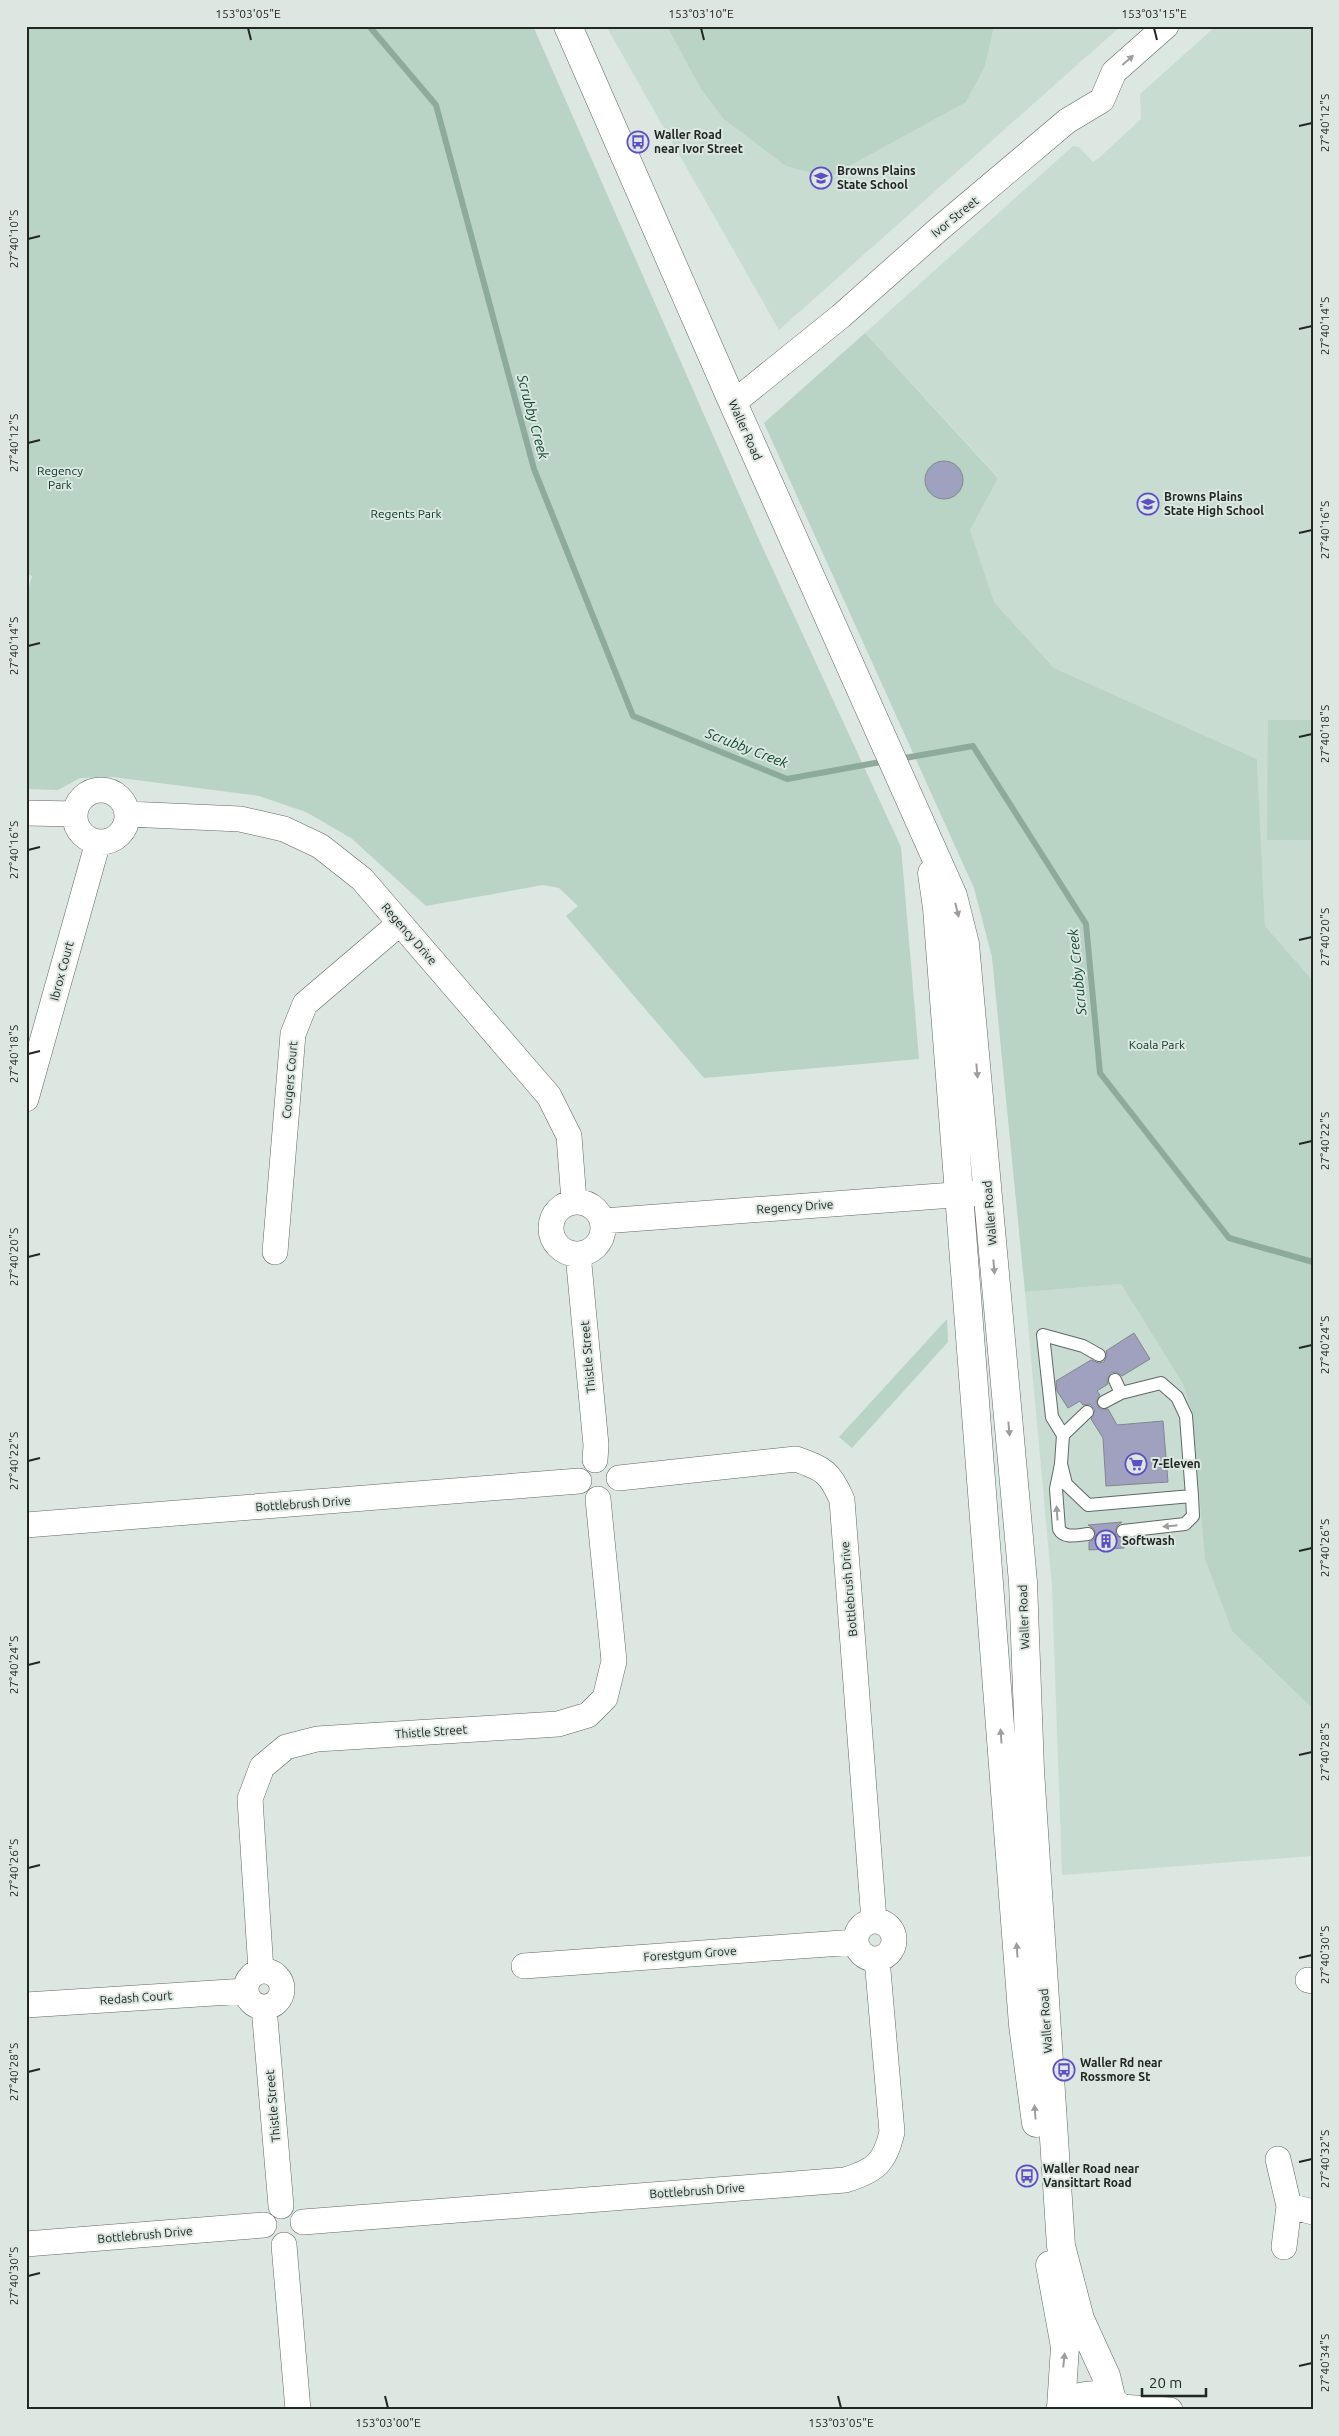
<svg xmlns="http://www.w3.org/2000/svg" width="1339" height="2436" font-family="Ubuntu,sans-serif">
  <rect width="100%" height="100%" fill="#dbe7e0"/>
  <!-- built -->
  <path fill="#c9dcd1" d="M606 26H1121L779 330Z
    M1216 26H1313V981L1265 926 1257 759 1054 668 994 602 970 530 998 477 865 333 1073 146 1079 147 1093 162 1100 157 1141 119 1140 94Z
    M1121 1284 1183 1384 1192 1412 1205 1559 1232 1631 1313 1709V1856L1062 1875 1052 1587 1025 1292Z"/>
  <!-- green -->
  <path fill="#b9d3c5" d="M26 26H533L760 542 901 847 919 1059 704 1078 566 916 578 906 559 888 543 885 426 906 351 838 306 812 259 796 113 777 80 778 58 790 26 789V597L32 576 26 574Z
    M667 26H994L985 66 966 102 829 177 786 166 724 119 701 89Z
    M865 333 998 478 970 530 994 602 1054 668 1257 759 1265 926 1313 981V1709L1232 1631 1205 1559 1192 1412 1183 1384 1121 1284 1025 1292 992 957 974 888 764 423Z
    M1268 720H1313V840H1267Z
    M947 1319 948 1342 852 1448 839 1437Z"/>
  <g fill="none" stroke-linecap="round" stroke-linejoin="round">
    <!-- stream -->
    <path stroke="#8cab9a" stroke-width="6" d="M369 26 436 105 534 469 633 716 787 779 886 761
      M899 759 973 746 1086 924 1100 1073 1229 1238 1313 1262"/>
  </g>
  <!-- building -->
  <path fill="#a0a1bf" stroke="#84858f" d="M925 480a19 19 0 1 1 38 0a19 19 0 1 1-38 0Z
    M1134 1333 1150 1359 1122 1376 1116 1372 1111 1373 1107 1379 1108 1384 1097 1391 1100 1395 1096 1402 1100 1409H1108L1117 1425 1163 1421 1168 1482 1106 1486 1103 1438 1091 1419 1095 1410 1090 1404 1083 1405 1080 1401 1068 1408 1057 1391 1056 1381 1091 1360 1099 1363 1104 1362 1107 1355 1106 1351Z
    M1122 1522 1118 1525 1115 1531 1117 1536 1124 1539V1548L1089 1550V1542L1093 1540 1096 1534 1094 1529 1088 1525Z"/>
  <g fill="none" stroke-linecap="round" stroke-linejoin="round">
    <!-- service casing -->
    <g stroke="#5f6964" stroke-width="14">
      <path id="service" d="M1104 1402 1121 1393 1115 1380
        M1087 1412 1063 1435 1061 1464 1056 1489 1059 1529C1064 1539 1078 1535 1088 1534
        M1063 1435 1052 1417 1043 1335 1083 1346 1099 1355
        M1061 1464 1066 1484 1088 1505 1192 1496 1186 1416 1177 1397 1161 1383 1121 1393
        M1123 1531 1185 1524 1193 1516 1192 1496"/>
    </g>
    <!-- minor casing -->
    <g stroke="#5f6964" stroke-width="26">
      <path id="minor" d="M733 403 841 316 939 229 1067 121 1102 100 1114 72 1166 26
        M75 816a26 26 0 1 1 52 0a26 26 0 1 1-52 0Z
        M26 813 75 814
        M127 814 240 819 284 829 320 846 362 879 549 1096 569 1136 574 1201
        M26 1099 98 842
        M551 1228a26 26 0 1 1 52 0a26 26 0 1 1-52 0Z
        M603 1221 980 1193
        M275 1252 293 1034 305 1004 400 923
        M578 1254 596 1445 595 1460
        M619 1478 796 1459C824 1469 830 1472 842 1500L874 1921
        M26 1525 579 1481
        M856 1940a19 19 0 1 1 38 0a19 19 0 1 1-38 0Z
        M524 1966 856 1942
        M246 1989a18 18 0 1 1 36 0a18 18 0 1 1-36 0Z
        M261 1971 250 1799 262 1767 286 1747 317 1739 558 1724 588 1715 605 1698 614 1661 598 1499
        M1308 1980 1313 1981
        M26 2005 246 1991
        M264 2007 281 2206
        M1278 2159 1289 2206 1284 2247
        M1289 2206 1313 2212
        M303 2222 845 2180C875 2171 885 2163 892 2132L877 1959
        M26 2244 264 2225
        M284 2245 298 2410
        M1119 2407 1170 2410"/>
    </g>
    <!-- tertiary casing -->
    <g stroke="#5f6964" stroke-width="29">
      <path id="tertiary" d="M568 26 733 403 953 896 965 944 1023 1582 1030 1770 1061 2246 1080 2319 1106 2376 1112 2401
        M932 873 937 908 1023 2025 1036 2123
        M1050 2265 1065 2347 1061 2408
        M1060 2410C1076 2392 1106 2389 1122 2410"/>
    </g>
    <!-- service -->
    <use href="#service" stroke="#fff" stroke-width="12"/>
    <!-- minor -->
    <use href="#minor" stroke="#fff" stroke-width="25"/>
    <!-- tertiary -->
    <use href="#tertiary" stroke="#fff" stroke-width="28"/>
  </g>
  <!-- one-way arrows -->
  <defs><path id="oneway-solid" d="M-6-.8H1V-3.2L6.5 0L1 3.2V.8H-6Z" transform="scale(1.25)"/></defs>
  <g fill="#9c9e9c">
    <use href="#oneway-solid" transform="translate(1128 60) rotate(-41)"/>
    <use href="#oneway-solid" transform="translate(957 910) rotate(76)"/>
    <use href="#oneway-solid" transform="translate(977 1071) rotate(85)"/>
    <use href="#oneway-solid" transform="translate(994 1267) rotate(85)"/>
    <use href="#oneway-solid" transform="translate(1009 1429) rotate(85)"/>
    <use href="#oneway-solid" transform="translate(1057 1513) rotate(-94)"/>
    <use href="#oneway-solid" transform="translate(1170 1526) rotate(174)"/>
    <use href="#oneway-solid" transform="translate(1001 1736) rotate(-94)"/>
    <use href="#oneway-solid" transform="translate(1017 1950) rotate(-94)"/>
    <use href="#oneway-solid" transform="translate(1035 2112) rotate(-95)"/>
    <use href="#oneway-solid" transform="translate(1064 2360) rotate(-84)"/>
  </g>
  <!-- ticks -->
  <path fill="none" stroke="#222724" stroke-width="2" d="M248 28 251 40M701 28 704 40M1154 28 1157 40M1299 126 1312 123M28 239 40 236M1299 329 1312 326M28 443 40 440M1299 533 1312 530M28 646 40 643M1299 737 1312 734M28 850 40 847M1299 940 1312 937M28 1054 40 1051M1299 1144 1312 1141M28 1257 40 1254M1299 1348 1312 1345M28 1461 40 1458M1299 1551 1312 1548M28 1665 40 1662M1299 1755 1312 1752M28 1868 40 1865M1299 1958 1312 1955M28 2072 40 2069M1299 2162 1312 2159M28 2276 40 2273M1299 2366 1312 2363M385 2396 388 2408M838 2396 841 2408"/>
  <!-- icons -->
  <defs>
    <g id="bus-ring" transform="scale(1.125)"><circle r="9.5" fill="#dbe7e0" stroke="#5d4ec7" stroke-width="1.5"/><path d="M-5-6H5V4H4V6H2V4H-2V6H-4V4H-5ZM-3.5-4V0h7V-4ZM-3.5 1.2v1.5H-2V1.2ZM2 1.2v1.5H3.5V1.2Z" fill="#5d4ec7"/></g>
    <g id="school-ring" transform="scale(1.125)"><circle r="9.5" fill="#dbe7e0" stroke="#5d4ec7" stroke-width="1.5"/><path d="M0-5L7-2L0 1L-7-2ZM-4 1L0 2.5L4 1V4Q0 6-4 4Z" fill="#5d4ec7"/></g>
    <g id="supermarket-ring" transform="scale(1.125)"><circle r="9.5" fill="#dbe7e0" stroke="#5d4ec7" stroke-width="1.5"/><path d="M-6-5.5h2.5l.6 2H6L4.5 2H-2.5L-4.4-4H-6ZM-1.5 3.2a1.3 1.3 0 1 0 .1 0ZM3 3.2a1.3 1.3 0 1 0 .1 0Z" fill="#5d4ec7"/></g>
    <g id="building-ring" transform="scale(1.125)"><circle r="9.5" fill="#dbe7e0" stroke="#5d4ec7" stroke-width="1.5"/><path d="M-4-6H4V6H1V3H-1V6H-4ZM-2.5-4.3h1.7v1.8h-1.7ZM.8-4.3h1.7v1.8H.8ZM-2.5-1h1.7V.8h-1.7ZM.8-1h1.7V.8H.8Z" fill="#5d4ec7"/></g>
  </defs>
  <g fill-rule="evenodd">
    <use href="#bus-ring" x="638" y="142"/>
    <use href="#school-ring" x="821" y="178"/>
    <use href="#school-ring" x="1148" y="504"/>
    <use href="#supermarket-ring" x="1136" y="1464"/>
    <use href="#building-ring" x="1106" y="1541"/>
    <use href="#bus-ring" x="1064" y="2070"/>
    <use href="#bus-ring" x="1027" y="2176"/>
  </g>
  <g text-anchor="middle" stroke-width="4" stroke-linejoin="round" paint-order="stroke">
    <!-- poi labels -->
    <g font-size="12" font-weight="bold" fill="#222724" stroke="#dbe7e0" text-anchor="start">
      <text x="654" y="139">Waller Road<tspan x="654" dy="14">near Ivor Street</tspan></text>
      <text x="837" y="175">Browns Plains<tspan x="837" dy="14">State School</tspan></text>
      <text x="1164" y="501">Browns Plains<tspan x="1164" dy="14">State High School</tspan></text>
      <text x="1152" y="1468">7-Eleven</text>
      <text x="1122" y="1545">Softwash</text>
      <text x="1080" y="2067">Waller Rd near<tspan x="1080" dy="14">Rossmore St</tspan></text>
      <text x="1043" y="2173">Waller Road near<tspan x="1043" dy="14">Vansittart Road</tspan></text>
    </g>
    <!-- street labels -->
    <g font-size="12" fill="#222724" stroke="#dbe7e0">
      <text transform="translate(955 217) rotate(-39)" y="4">Ivor Street</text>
      <text transform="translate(745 430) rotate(66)" y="4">Waller Road</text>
      <text transform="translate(409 934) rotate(49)" y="4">Regency Drive</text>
      <text transform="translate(62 971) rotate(-75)" y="4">Ibrox Court</text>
      <text transform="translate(290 1080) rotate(-85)" y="4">Cougers Court</text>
      <text transform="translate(795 1207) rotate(-4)" y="4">Regency Drive</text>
      <text transform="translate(990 1213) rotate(-95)" y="4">Waller Road</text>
      <text transform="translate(588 1357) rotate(-95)" y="4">Thistle Street</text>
      <text transform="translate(303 1504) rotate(-4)" y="4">Bottlebrush Drive</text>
      <text transform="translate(849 1589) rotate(-95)" y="4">Bottlebrush Drive</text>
      <text transform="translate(1024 1617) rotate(-92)" y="4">Waller Road</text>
      <text transform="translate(431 1732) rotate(-4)" y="4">Thistle Street</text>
      <text transform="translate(690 1954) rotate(-4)" y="4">Forestgum Grove</text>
      <text transform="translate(136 1998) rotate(-4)" y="4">Redash Court</text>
      <text transform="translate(1046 2021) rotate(-94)" y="4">Waller Road</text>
      <text transform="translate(273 2106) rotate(-95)" y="4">Thistle Street</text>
      <text transform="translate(697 2191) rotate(-4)" y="4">Bottlebrush Drive</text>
      <text transform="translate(145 2235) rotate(-5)" y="4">Bottlebrush Drive</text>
    </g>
    <!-- park labels -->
    <g font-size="12" fill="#053321" stroke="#dbe7e0">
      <text x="60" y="475">Regency<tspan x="60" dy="14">Park</tspan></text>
      <text x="406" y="518">Regents Park</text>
      <text x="1157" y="1049">Koala Park</text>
    </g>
    <!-- water labels -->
    <g font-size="14" font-style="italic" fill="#0c4931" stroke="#dbe7e0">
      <text transform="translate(533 417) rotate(75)" y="5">Scrubby Creek</text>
      <text transform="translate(747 748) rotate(21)" y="5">Scrubby Creek</text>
      <text transform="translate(1077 972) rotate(-96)" y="5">Scrubby Creek</text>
    </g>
  </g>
  <!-- border -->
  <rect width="1339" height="2436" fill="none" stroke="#dbe7e0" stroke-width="55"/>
  <!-- scale -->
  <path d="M1142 2388v8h64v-8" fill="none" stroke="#222724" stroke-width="2.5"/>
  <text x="1149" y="2388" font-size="15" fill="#222724" stroke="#dbe7e0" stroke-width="4" paint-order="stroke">20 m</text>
  <rect x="28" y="28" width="1284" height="2380" fill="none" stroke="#222724" stroke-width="2"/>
  <g font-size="12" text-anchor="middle" fill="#222724">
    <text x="248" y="18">153°03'05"E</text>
    <text x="701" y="18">153°03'10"E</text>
    <text x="1154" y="18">153°03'15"E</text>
    <text transform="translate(1325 123) rotate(-90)" y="4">27°40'12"S</text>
    <text transform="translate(14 239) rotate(-90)" y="4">27°40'10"S</text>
    <text transform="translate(1325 326) rotate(-90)" y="4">27°40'14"S</text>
    <text transform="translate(14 443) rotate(-90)" y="4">27°40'12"S</text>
    <text transform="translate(1325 530) rotate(-90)" y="4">27°40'16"S</text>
    <text transform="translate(14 646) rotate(-90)" y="4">27°40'14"S</text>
    <text transform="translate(1325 734) rotate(-90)" y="4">27°40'18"S</text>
    <text transform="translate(14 850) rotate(-90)" y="4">27°40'16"S</text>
    <text transform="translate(1325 937) rotate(-90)" y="4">27°40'20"S</text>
    <text transform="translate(14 1054) rotate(-90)" y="4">27°40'18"S</text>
    <text transform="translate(1325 1141) rotate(-90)" y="4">27°40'22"S</text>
    <text transform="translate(14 1257) rotate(-90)" y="4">27°40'20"S</text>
    <text transform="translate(1325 1345) rotate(-90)" y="4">27°40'24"S</text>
    <text transform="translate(14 1461) rotate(-90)" y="4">27°40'22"S</text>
    <text transform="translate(1325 1548) rotate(-90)" y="4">27°40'26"S</text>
    <text transform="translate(14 1665) rotate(-90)" y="4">27°40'24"S</text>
    <text transform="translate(1325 1752) rotate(-90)" y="4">27°40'28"S</text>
    <text transform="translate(14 1868) rotate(-90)" y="4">27°40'26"S</text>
    <text transform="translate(1325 1955) rotate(-90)" y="4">27°40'30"S</text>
    <text transform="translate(14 2072) rotate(-90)" y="4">27°40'28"S</text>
    <text transform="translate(1325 2159) rotate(-90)" y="4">27°40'32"S</text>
    <text transform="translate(14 2276) rotate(-90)" y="4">27°40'30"S</text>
    <text transform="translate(1325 2363) rotate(-90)" y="4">27°40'34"S</text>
    <text x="388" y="2427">153°03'00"E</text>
    <text x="841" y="2427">153°03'05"E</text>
  </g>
</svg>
